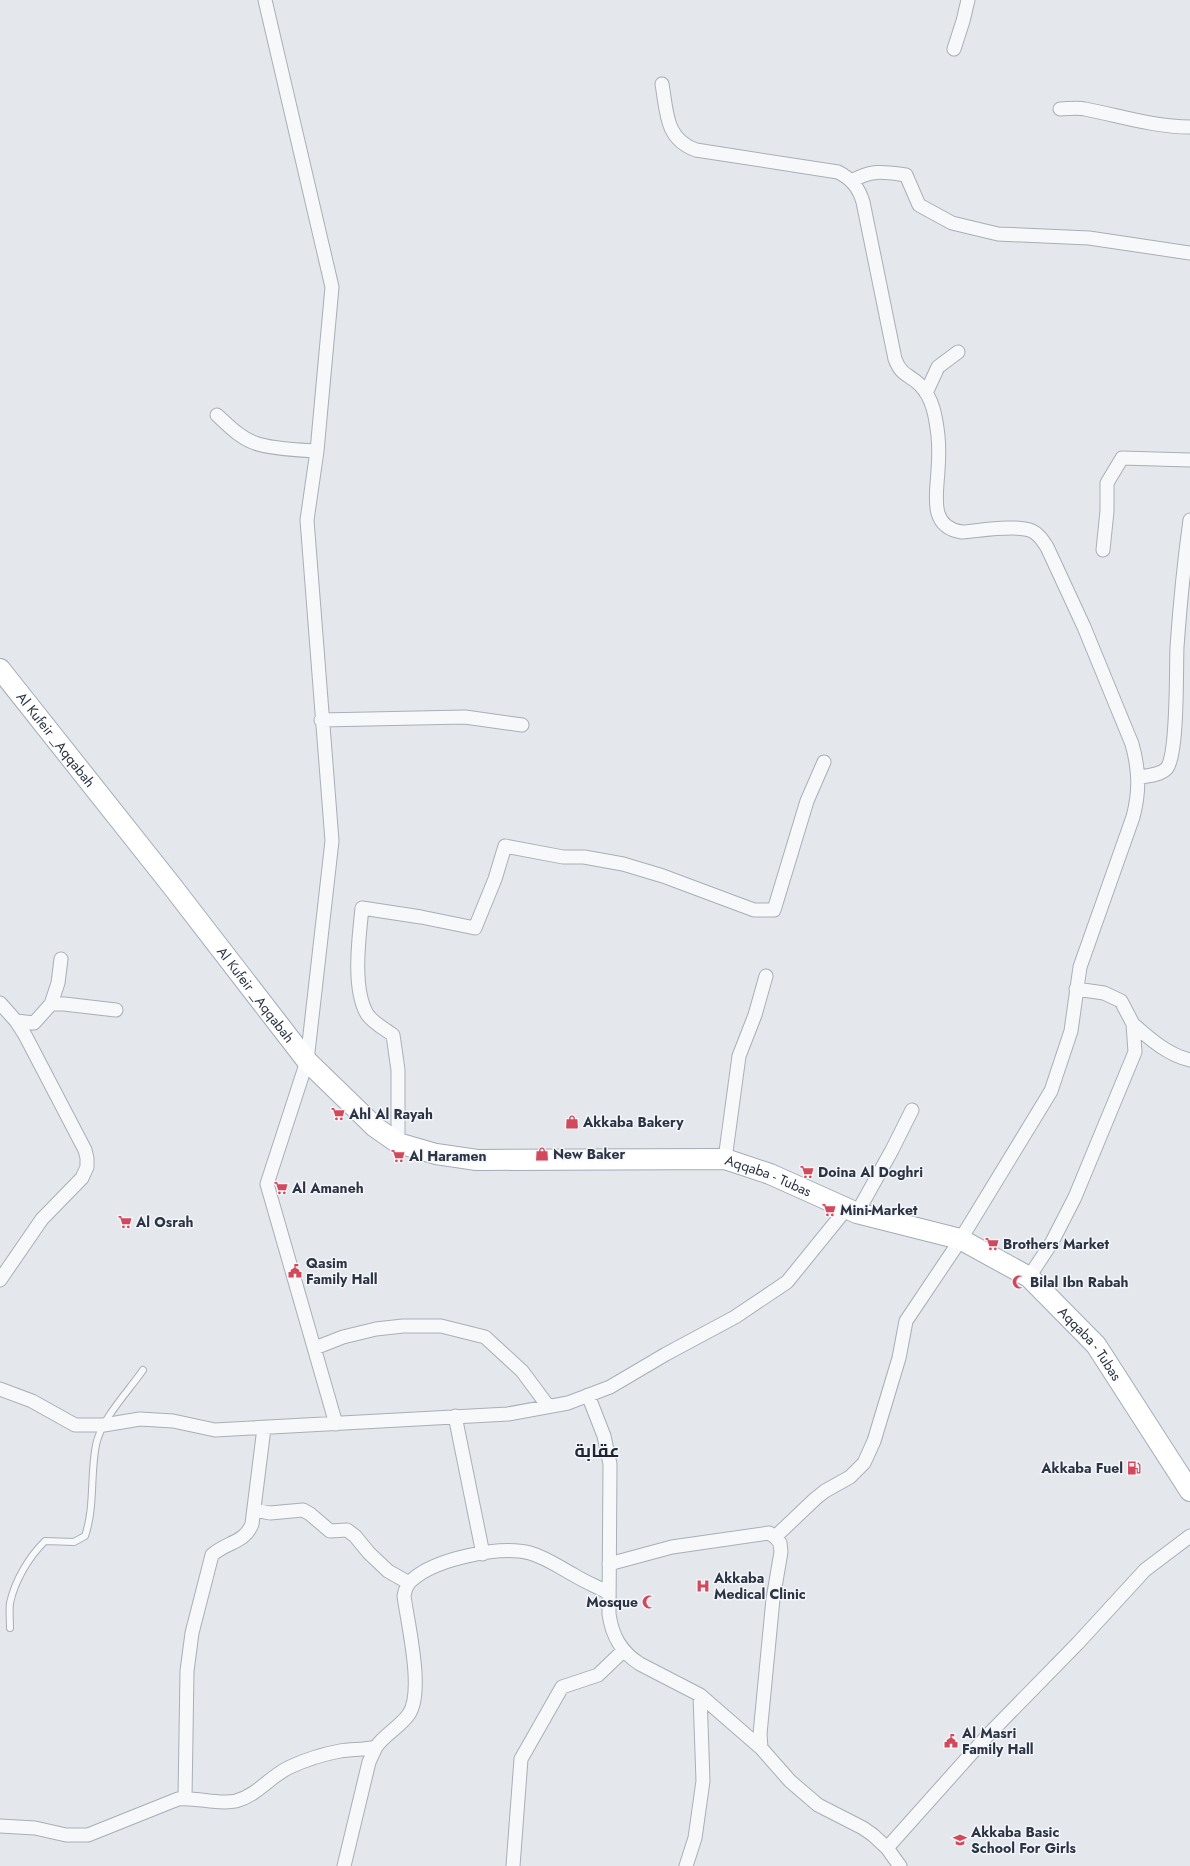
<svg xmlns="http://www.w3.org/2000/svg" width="1190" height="1866" font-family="Jost,Cairo,sans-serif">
  <rect width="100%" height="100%" fill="#e4e7ec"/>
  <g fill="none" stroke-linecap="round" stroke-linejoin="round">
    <!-- service casing -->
    <g stroke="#a9aeb7" stroke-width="8">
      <path id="service" d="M10 1628C10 1620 9 1611 10 1603 15 1580 29 1557 45 1541L74 1542 85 1536C95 1507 90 1475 96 1445 101 1419 128 1392 143 1370"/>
    </g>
    <!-- minor casing -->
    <g stroke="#a9aeb7" stroke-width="15">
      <path id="minor" d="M265 0 332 287 317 451 307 520 332 841 307 1061 267 1184 336 1424
        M954 49 963 21 968 0
        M662 84C667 112 665 139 696 150L838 172C852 179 859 188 863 202L895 359C902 377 908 373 920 385 933 398 936 418 938 436 939 447 939 458 938 470 937 494 928 527 962 532 978 531 1018 524 1032 531 1039 534 1043 541 1047 547L1084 627 1132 744C1139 769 1140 791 1133 817L1080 967 1071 1031 1051 1091 959 1242 906 1321 899 1358 874 1441 864 1463 850 1477 825 1491 815 1499 775 1537
        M1060 109C1068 109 1077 107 1085 109 1121 116 1154 127 1190 127
        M852 181C872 169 884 172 906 175L919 205 952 223 998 234 1089 238 1190 253
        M926 393 938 367 958 352
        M217 415C228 425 240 438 255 443 270 449 299 450 317 451
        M1103 550 1107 511V483L1122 458 1190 460
        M321 720 465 717 522 725
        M1139 777C1147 776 1161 775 1167 768 1178 753 1176 670 1177 647 1180 605 1184 563 1190 520
        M0 1003 16 1021 25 1035 85 1150 87 1158V1167L82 1178 42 1219 0 1280
        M51 1004 58 983 61 959
        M16 1021 34 1023 51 1004H64L116 1010
        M1133 1024C1150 1039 1168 1055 1190 1060
        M398 1143V1070L393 1035C386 1030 372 1022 367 1014 352 988 359 938 362 908L421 917 475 928 495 879 505 846 563 857H584L623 864 663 876 754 910H774L807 801 824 762
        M725 1159 739 1056 755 1015 766 976
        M857 1213 892 1150 912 1110
        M1029 1277 1052 1242 1075 1197 1135 1052 1133 1024 1121 1001 1104 993 1076 989
        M315 1348 343 1337 376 1329 403 1326H441L485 1337 522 1371 548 1406
        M0 1389 32 1401 75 1425H104L140 1419 173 1421 215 1430 508 1414 568 1403 610 1387 666 1354 735 1317 787 1282 847 1208
        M588 1395 604 1436 610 1464 609 1614C612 1636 621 1652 640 1664L700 1695 761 1748
        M455 1416 483 1554
        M254 1510 270 1513 303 1510 310 1514 330 1531 347 1530 355 1536 369 1553 388 1571 409 1583
        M609 1564 672 1547 769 1533 775 1537 780 1543 781 1552 773 1599 760 1734 761 1748 790 1781 818 1805 863 1828 873 1835 887 1848 900 1866
        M185 1798 187 1671 192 1633 212 1555C226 1542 245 1543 252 1524L264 1428
        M0 1826 35 1828 66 1835H88L178 1799C198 1797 217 1805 236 1801 258 1795 270 1776 290 1767 305 1760 324 1754 340 1751 352 1749 364 1750 376 1747 385 1734 400 1727 409 1714 424 1691 408 1625 404 1596 405 1590 407 1584 412 1580 435 1559 500 1545 530 1553 547 1558 559 1567 574 1575 585 1582 598 1587 609 1593
        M887 1848 987 1736 1078 1643 1145 1570 1190 1536
        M344 1866 369 1762 376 1747
        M513 1866 521 1759 562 1687 598 1675 623 1651
        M686 1866 695 1838 703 1781 700 1695"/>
    </g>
    <!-- primary casing -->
    <g stroke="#a3abb8" stroke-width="22">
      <g id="primary">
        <path id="s1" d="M0 669 172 886 307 1061 375 1127 398 1143 436 1154 477 1160 725 1159 770 1174 857 1213 960 1239 1029 1277 1096 1345 1190 1491"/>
      </g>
    </g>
    <!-- service -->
    <use href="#service" stroke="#f7f8fa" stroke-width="6"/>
    <!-- minor -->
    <use href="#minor" stroke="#f7f8fa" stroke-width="13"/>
    <!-- primary -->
    <use href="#primary" stroke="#fff" stroke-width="20"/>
  </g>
  <!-- icons -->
  <defs>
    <g id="supermarket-bare" transform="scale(1.08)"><path d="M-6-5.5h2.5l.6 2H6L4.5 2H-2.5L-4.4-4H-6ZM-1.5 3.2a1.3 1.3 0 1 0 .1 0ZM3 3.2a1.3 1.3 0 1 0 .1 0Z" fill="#d1495b" stroke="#f4f6f9" stroke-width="2.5" paint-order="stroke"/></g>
    <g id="shop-bare" transform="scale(1.08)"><path d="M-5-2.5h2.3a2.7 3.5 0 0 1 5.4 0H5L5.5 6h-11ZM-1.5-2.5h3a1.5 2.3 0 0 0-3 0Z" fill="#d1495b" stroke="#f4f6f9" stroke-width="2.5" paint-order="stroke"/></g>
    <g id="civic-bare" transform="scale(1.08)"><path d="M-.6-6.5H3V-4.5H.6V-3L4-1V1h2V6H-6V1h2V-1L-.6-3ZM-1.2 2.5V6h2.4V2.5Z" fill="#d1495b" stroke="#f4f6f9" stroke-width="2.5" paint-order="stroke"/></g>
    <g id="mosque-bare" transform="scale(1.08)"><path d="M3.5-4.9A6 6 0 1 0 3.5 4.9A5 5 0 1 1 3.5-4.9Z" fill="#d1495b" stroke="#f4f6f9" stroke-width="2.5" paint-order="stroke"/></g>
    <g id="fuel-bare" transform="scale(1.08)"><path d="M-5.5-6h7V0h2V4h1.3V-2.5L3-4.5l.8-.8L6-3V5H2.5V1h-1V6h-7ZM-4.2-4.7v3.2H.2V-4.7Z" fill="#d1495b" stroke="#f4f6f9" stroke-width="2.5" paint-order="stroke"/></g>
    <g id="hospital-bare" transform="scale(1.08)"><path d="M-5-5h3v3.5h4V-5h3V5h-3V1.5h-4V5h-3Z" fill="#d1495b" stroke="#f4f6f9" stroke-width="2.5" paint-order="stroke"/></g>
    <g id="school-bare" transform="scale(1.08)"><path d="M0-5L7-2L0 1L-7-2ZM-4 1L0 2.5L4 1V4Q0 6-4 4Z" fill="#d1495b" stroke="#f4f6f9" stroke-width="2.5" paint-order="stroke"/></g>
  </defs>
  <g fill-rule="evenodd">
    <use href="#supermarket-bare" x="338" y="1114"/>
    <use href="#shop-bare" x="572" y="1122"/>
    <use href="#shop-bare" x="542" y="1154"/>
    <use href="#supermarket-bare" x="398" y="1156"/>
    <use href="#supermarket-bare" x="807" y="1172"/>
    <use href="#supermarket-bare" x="281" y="1188"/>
    <use href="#supermarket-bare" x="829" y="1210"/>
    <use href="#supermarket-bare" x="125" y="1222"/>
    <use href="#supermarket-bare" x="992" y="1244"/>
    <use href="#civic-bare" x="295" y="1271"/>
    <use href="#mosque-bare" x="1019" y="1282"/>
    <use href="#fuel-bare" x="1134" y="1468"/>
    <use href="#hospital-bare" x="703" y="1586"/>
    <use href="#mosque-bare" x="649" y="1602"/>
    <use href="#civic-bare" x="951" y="1741"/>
    <use href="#school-bare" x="960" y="1840"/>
  </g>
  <g text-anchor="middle" stroke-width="3" stroke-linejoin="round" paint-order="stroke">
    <!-- street labels -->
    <g font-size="14" fill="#2b3445" stroke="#f4f6f9">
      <text dy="5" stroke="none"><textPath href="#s1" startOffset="90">Al Kufeir _Aqqabah</textPath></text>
      <text dy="5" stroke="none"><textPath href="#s1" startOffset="414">Al Kufeir _Aqqabah</textPath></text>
      <text dy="5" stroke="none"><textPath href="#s1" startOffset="996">Aqqaba - Tubas</textPath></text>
      <text dy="5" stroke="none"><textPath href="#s1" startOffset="1368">Aqqaba - Tubas</textPath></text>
    </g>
    <!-- poi labels -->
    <g font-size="14" font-weight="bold" fill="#2b3445" stroke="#f4f6f9" text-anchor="start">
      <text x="349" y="1119">Ahl Al Rayah</text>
      <text x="583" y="1127">Akkaba Bakery</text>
      <text x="553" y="1159">New Baker</text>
      <text x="409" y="1161">Al Haramen</text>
      <text x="818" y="1177">Doina Al Doghri</text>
      <text x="292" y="1193">Al Amaneh</text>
      <text x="840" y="1215">Mini-Market</text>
      <text x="136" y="1227">Al Osrah</text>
      <text x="1003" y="1249">Brothers Market</text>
      <text x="306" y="1268">Qasim<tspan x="306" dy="16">Family Hall</tspan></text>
      <text x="1030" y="1287">Bilal Ibn Rabah</text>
      <text x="1123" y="1473" text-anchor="end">Akkaba Fuel</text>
      <text x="714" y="1583">Akkaba<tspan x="714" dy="16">Medical Clinic</tspan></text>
      <text x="638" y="1607" text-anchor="end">Mosque</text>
      <text x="962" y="1738">Al Masri<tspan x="962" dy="16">Family Hall</tspan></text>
      <text x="971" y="1837">Akkaba Basic<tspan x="971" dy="16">School For Girls</tspan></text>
    </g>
    <!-- district labels -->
    <g font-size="18" font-weight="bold" fill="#1d2536" stroke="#f4f6f9">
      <text x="597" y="1457">عقابة</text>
    </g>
  </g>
</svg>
